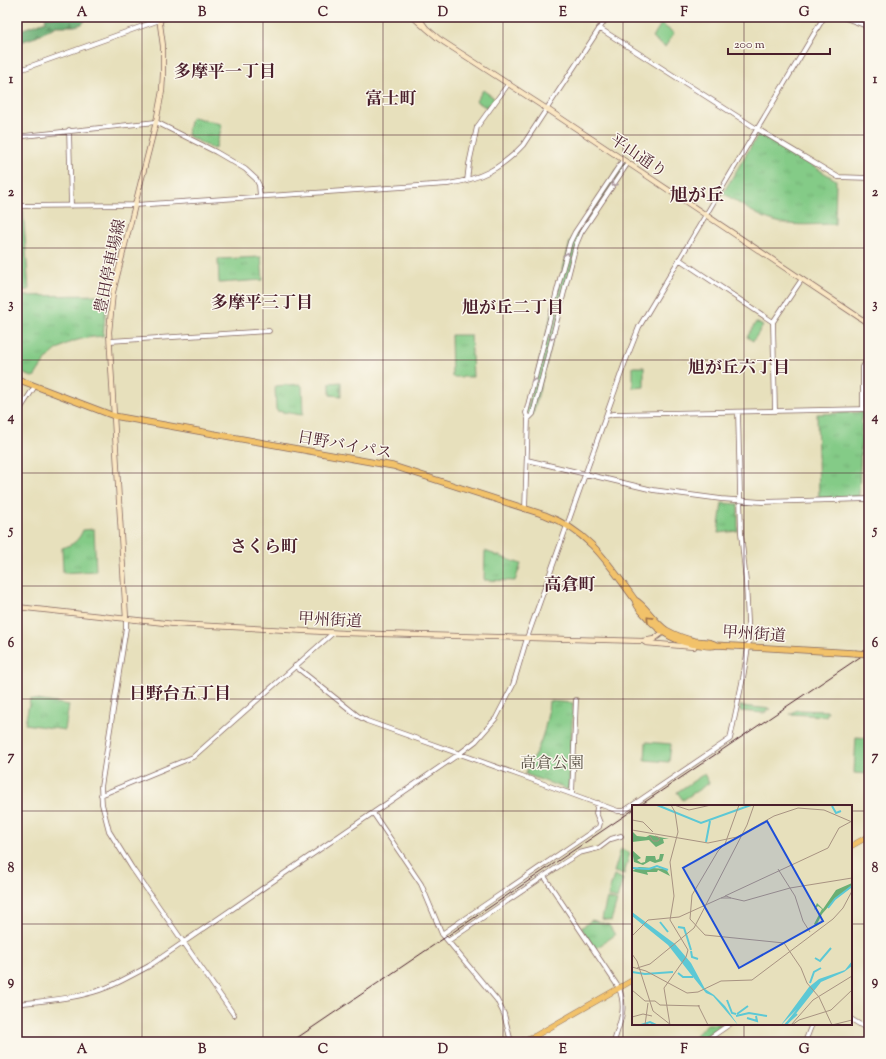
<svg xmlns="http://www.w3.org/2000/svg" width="886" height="1059" font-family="'Sorts Mill Goudy','Noto Serif JP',serif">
  <defs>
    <pattern id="forest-firs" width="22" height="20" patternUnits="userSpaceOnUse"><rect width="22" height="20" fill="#6baf74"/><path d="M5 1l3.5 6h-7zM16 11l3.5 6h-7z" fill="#5a8e5f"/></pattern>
    <pattern id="cemetery-stones" width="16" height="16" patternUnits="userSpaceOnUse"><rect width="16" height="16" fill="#84cb87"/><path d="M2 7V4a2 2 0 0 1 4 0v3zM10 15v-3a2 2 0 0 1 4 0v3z" fill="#74ae75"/></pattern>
    <pattern id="park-tufts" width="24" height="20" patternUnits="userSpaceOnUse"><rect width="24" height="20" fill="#84cb87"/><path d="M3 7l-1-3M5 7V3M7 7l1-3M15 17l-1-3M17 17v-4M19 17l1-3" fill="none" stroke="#74ae75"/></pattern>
  </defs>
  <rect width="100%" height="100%" fill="#fbf7ec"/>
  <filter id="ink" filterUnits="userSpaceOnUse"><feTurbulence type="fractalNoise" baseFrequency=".025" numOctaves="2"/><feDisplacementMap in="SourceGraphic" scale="8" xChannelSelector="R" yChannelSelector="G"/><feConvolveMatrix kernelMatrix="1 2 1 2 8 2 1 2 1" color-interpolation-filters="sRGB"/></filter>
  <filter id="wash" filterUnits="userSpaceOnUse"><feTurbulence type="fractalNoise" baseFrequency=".012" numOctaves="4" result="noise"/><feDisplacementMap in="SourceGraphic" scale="16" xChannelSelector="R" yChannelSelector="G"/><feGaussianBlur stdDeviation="0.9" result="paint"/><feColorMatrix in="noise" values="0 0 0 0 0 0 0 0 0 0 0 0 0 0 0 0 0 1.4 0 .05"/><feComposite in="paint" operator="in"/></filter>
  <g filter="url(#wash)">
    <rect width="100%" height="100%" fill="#e7e0bc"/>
    <!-- grass -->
    <path fill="#84cb87" stroke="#677559" d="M661 24 674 33 665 47 652 38Z
      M623 160 628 163 581 233 533 414 528 419 526 413 570 242Z
      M756 322 763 326 753 341 747 337Z
      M633 367H644V387L633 388Z
      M740 706 771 709 764 713 740 711Z
      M797 710 828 711 826 716 790 714Z
      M856 737 869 738V774L854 773Z
      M646 742 671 744 669 762 645 760Z
      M704 774 709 783 683 800 677 792Z
      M621 849 630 853 624 874 614 872Z
      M614 875 623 879 617 899 608 896Z
      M607 898 617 901 611 921 602 919Z"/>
    <!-- forest -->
    <path fill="url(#forest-firs)" stroke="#5a6750" d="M45 17H83L85 21 82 24 75 26H56L36 37 17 43V31L46 21Z"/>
    <!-- cemetery -->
    <path fill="url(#cemetery-stones)" stroke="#677559" d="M341 382V396L330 395V383Z"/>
    <!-- park -->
    <path fill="url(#park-tufts)" stroke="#677559" d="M483 90 494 98 487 108 476 101Z
      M193 117 221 124 222 126 216 147 213 149 188 136 187 134 191 118Z
      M759 133 836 180 835 224C816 224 793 227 774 221 756 216 739 203 723 193Z
      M17 210H23L29 290 17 291V288L19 284 17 256Z
      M261 257 263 280 219 283 218 259Z
      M105 295 107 297 103 336C69 339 53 346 35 376L32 377 17 371V296Z
      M451 335H471L473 377H452Z
      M300 384 302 386 303 414 302 415 277 411 276 409 275 386Z
      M862 412 859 497 819 498 817 414Z
      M722 503 738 504V531L718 533Z
      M94 529 96 571 63 573 62 548C73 545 79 540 83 530Z
      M485 551 521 564 515 581 484 580Z
      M30 699 69 705 65 730 25 724Z
      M549 701 573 703 569 790 525 774C539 748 547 731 549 701Z
      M592 920 609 925 615 935 595 949 581 928Z
      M707 1024H722L698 1042H689Z"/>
  </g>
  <g filter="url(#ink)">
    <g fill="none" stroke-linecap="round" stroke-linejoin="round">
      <!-- tertiary casing -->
      <g stroke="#81635e" stroke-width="5.5">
        <path id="tertiary" d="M843 17 869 27
          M599 28 754 127 838 177 869 178
          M17 71 168 17
          M69 130 71 206
          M17 138 24 136 156 122 216 152 245 169 256 179 259 185 260 196
          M467 181 469 164 477 127 509 83
          M17 206 135 205 448 184C480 179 501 169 523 145L607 17
          M679 259 773 322
          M110 341 269 331
          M863 409V367L869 357
          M775 411 773 322 802 279
          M17 414 35 386
          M606 416 613 414 869 409
          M528 419 533 414 576 245 581 233 628 163
          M527 460 653 490 721 499 762 502 869 499
          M525 509 528 419 526 413 563 267 570 242 575 232 623 160
          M126 619V628L101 787 102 804 109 831 132 868 234 1015
          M295 666 358 716 367 721 522 776 618 811H624L730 739 743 678 749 641 746 582 741 533 738 412
          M572 794 576 700
          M101 795 193 757 333 633
          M373 813 421 884 442 934 497 1000 504 1014 511 1042
          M544 876 619 988C627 1010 620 1021 614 1042
          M442 934 599 827 600 823 596 813 598 803
          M448 941 565 862 579 853 599 848 611 839 621 836
          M17 1004C47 1000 79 999 108 987 122 981 136 973 149 966L459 754 476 741 496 718 513 685 527 638 624 365 639 327 824 17
          M851 1019 869 1030
          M704 1042 730 1024
          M805 1042 812 1024"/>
      </g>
      <!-- secondary casing -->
      <g stroke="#81635e" stroke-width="6">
        <path id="secondary" d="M413 17 423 26
          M418 17 426 28 439 39 547 109 869 324
          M17 607 174 624 344 633 643 641 654 639 665 631
          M126 619 109 332 113 292 156 122 162 91 163 74V46L159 17
          M643 641 646 643 694 647"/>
      </g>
      <!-- primary casing -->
      <g stroke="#81635e" stroke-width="6">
        <path id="primary" d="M851 846 869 836
          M518 1042 535 1036 633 980"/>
      </g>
      <!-- trunk casing -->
      <g stroke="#81635e" stroke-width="7">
        <path id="trunk" d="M17 379 114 416 393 466 545 515C590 532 608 563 635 600
          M716 645C712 647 707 646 701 645 678 644 660 633 645 615 641 611 636 606 635 600 645 605 654 622 666 630 675 635 685 639 695 641 702 642 710 641 716 645L855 653"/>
      </g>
      <!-- tertiary -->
      <use href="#tertiary" stroke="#fff" stroke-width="4"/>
      <!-- secondary -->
      <use href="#secondary" stroke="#fae7c3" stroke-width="4.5"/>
      <!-- primary -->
      <use href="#primary" stroke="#f2c26a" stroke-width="5"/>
      <!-- trunk -->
      <use href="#trunk" stroke="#f2c26a" stroke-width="5.5"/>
      <!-- rail -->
      <path stroke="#4a1f2b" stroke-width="1" d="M639 806 869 651
        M291 1042 633 810"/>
      <!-- trunk-bridge casing -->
      <g stroke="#81635e" stroke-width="7" stroke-linecap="butt">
        <path id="trunk-bridge" d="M855 653 869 654"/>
      </g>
      <!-- trunk-bridge -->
      <use href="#trunk-bridge" stroke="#f2c26a" stroke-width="5.5"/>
    </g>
    <!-- one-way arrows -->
    <defs><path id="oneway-chevron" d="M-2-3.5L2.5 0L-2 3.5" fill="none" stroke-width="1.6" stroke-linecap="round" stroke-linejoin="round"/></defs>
    <g stroke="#ae9aa0">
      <use href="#oneway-chevron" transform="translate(614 184) rotate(125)"/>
      <use href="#oneway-chevron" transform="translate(567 255) rotate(-74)"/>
      <use href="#oneway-chevron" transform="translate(552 337) rotate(104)"/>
      <use href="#oneway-chevron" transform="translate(535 381) rotate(-76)"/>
    </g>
    <use stroke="#9e704a" href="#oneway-chevron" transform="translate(649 619) rotate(-133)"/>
  </g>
  <!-- grid -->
  <path fill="none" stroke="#4a1f2b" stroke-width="1" stroke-opacity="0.55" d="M142 17V1042M263 17V1042M383 17V1042M503 17V1042M623 17V1042M744 17V806M17 135H869M17 248H869M17 360H869M17 473H869M17 586H869M17 699H869M17 811H633M851 811H869M17 924H633M851 924H869M744 1024V1042"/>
  <g text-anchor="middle" stroke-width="3" stroke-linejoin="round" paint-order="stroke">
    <!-- street labels -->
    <g font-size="16" fill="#4a1f2b" stroke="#fbf7ec">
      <text transform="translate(639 155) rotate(34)" y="6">平山通り</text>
      <text transform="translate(109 266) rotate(-78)" y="6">豊田停車場線</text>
      <text transform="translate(345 444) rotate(10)" y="6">日野バイパス</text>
      <text transform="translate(330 619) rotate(3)" y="6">甲州街道</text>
      <text transform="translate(754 633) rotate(4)" y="6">甲州街道</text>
    </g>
    <!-- park labels -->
    <g font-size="16" fill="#5b5347" stroke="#fbf7ec">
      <text x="552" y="768">高倉公園</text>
    </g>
    <!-- neighbourhood labels -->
    <g font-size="17" font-weight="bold" fill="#4a1f2b" stroke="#fbf7ec">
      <text x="225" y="77">多摩平一丁目</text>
      <text x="391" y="104">富士町</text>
      <text x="262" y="308">多摩平三丁目</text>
      <text x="513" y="313">旭が丘二丁目</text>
      <text x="739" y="373">旭が丘六丁目</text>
      <text x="264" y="552">さくら町</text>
      <text x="570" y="590">高倉町</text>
      <text x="180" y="699">日野台五丁目</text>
    </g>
    <!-- quarter labels -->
    <g font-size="18" font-weight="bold" fill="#4a1f2b" stroke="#fbf7ec">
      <text x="697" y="201">旭が丘</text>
    </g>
  </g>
  <!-- overview -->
  <g transform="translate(632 805)">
    <rect width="220" height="220" fill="#e7e0bc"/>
    <path d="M0 26 5 31 14 32 18 30 37 34H31L32 38 24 42 17 35 0 37ZM0 45 9 53 5 55 9 58 13 57 14 51H23L24 55 27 54 28 49H32L30 56 23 58 18 56 11 60 2 57ZM7 62 34 64 38 71 26 65 25 67H15L16 70 0 66ZM220 78V82L204 93 190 109 184 121 182 119 190 104 186 101 182 105 185 98 191 104 204 85Z" fill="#6baf74"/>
    <path d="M0 107 43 139 59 158 73 184 82 190 93 201 106 220 81 191 74 188 61 172 36 140 0 111ZM220 156V161L212 167 189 177 155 220H152L165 204 149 220 177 182 187 174 213 165Z" fill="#5cc8d5"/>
    <path fill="none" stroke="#5cc8d5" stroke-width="2" d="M25 0 69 18 119 0M200 1 204 8 209 6M74 37 78 16M0 63 17 64 25 61 36 65M196 103 203 94 220 81M28 117 36 127M46 122 52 123 55 132M55 132 59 145M59 146 60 152 66 154M183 153 188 156 199 143M0 167 13 169 41 167M46 168 51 172H61M178 178 182 167 189 163M95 195 100 208 104 209M105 209 116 201M104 211 117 208 135 211M115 213 125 216 124 211M154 219 165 209M9 220 18 217 24 220"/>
    <path fill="none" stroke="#a89382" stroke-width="1" d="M42 0 57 5 79 0M107 0 93 39 86 46 60 90 58 114 73 130 152 138 169 163 175 178 187 192 200 220M0 15 11 17 21 27M0 25 76 38 105 32 142 11 166 3 192 5 220 17M17 30 21 36H26L28 33 23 31M146 64 163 91 171 116 178 127M93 91 196 43 207 23 220 16M99 93 112 96 158 83 220 73M0 131 16 115 47 112 89 93H99L94 91 89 93M0 149 5 156 21 206 39 220M0 162 14 166 55 188 66 187 89 176 120 175 201 114 211 103 220 86M5 163 18 159 62 123 115 20 122 0M0 185 13 196H23L28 200 68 201M66 200 76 220M0 212 11 209 20 211M13 220 16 198M38 220 32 183 54 152 56 145 38 115 42 91 38 57 46 27 43 7 39 0M159 220 181 195 220 171M160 220 167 215 199 205 220 185M200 220 220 215"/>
    <path fill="#1d4ed8" fill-opacity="0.15" stroke="#1d4ed8" stroke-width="2" d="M135 16 191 116 107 163 51 63Z"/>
    <rect width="220" height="220" fill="none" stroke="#4a1f2b" stroke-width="2"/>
  </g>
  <!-- margin -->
  <rect width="886" height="1059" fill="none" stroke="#fbf7ec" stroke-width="44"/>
  <!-- scale -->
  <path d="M728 48v6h102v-6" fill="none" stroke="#4a1f2b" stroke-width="2"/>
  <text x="734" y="48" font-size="12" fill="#4a1f2b" stroke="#fbf7ec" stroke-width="3" paint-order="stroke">200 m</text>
  <rect x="22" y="22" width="842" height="1015" fill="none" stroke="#4a1f2b" stroke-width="1.5"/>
  <g font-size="13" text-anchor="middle" font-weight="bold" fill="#4a1f2b">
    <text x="82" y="16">A</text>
    <text x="202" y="16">B</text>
    <text x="323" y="16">C</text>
    <text x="443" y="16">D</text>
    <text x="563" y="16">E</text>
    <text x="684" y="16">F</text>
    <text x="804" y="16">G</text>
    <text x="11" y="83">1</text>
    <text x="875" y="83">1</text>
    <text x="11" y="196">2</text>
    <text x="875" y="196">2</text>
    <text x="11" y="308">3</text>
    <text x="875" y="308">3</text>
    <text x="11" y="421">4</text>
    <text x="875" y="421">4</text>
    <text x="11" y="534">5</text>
    <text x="875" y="534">5</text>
    <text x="11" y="647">6</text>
    <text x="875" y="647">6</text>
    <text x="11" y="760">7</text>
    <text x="875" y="760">7</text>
    <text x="11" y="872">8</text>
    <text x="875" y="872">8</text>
    <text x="11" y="985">9</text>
    <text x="875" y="985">9</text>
    <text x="82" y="1053">A</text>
    <text x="202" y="1053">B</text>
    <text x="323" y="1053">C</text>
    <text x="443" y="1053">D</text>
    <text x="563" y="1053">E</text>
    <text x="684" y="1053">F</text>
    <text x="804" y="1053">G</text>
  </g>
</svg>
